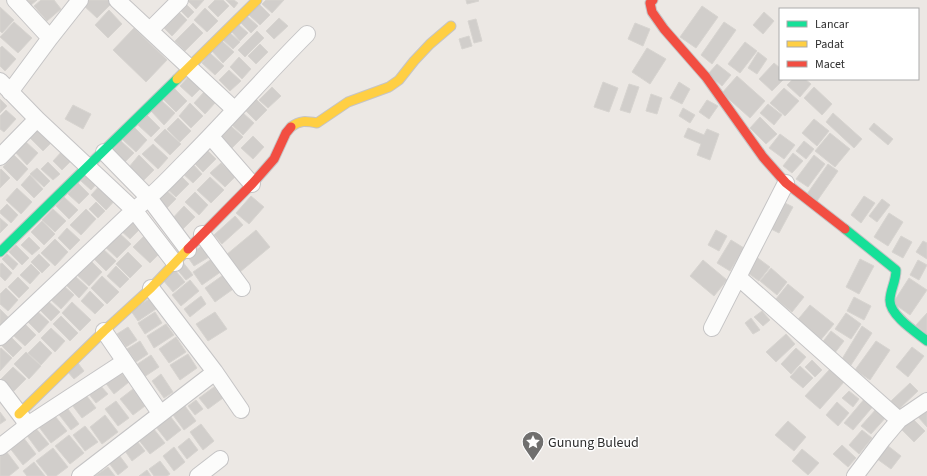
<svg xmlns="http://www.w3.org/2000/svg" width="927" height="476" font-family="'Source Sans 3',sans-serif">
  <rect width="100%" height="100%" fill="#ece8e4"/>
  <!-- building -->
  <path fill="#d1cecb" stroke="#d7d4d0" d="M27 0H37L31 5Z
    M41 0H54L61 9 47 21 34 6Z
    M85 0H109L112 3 97 18 82 4Z
    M187 0H204L196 9Z
    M215 0H223L229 6 218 17 208 7Z
    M226 0H234L238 3 234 8Z
    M266 0H284L272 13 262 4Z
    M466 0H478L479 1 467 4Z
    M184 2 194 12 188 18 178 8Z
    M259 4 270 15 260 25 249 15Z
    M702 6 718 17 696 48 680 37Z
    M0 7 14 20 2 33 0 31Z
    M205 8 218 21 207 32 194 20Z
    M176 9 187 20 172 36 161 25Z
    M109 10 122 24 108 38 95 25Z
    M764 12 774 21 763 34 753 25Z
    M247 16 258 26 251 33 241 23Z
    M279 18 288 26 274 39 266 31Z
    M476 19 482 41 474 43 468 21Z
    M14 22 32 38 18 53 0 37Z
    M724 22 736 30 712 64 701 55Z
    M193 23 203 33 185 51 175 41Z
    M635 23 650 29 643 46 628 39Z
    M239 25 248 33 240 41 232 32Z
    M134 28 167 60 146 82 113 50Z
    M257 31 264 38 245 57 238 50Z
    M229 32 240 42 233 49 222 39Z
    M469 36 472 46 462 49 459 39Z
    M221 40 234 52 223 63 211 50Z
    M745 42 757 51 740 73 728 64Z
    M260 44 268 52 256 64 248 56Z
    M2 46 16 59 5 71 0 66V48Z
    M647 48 666 59 650 84 632 72Z
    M758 52 767 59 757 74 748 68Z
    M210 53 224 66 215 75 202 63Z
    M239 57 251 69 242 79 230 67Z
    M774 63 780 68V79H784L772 91 759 79Z
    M717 64 731 75 722 86 708 74Z
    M229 70 241 81 230 91 219 80Z
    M189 76 201 88 192 97 180 86Z
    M737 76 765 101 750 118 722 93Z
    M793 79H805L811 84 800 97 787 85Z
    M603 82 618 88 609 112 594 107Z
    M679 82 690 89 682 104 670 98Z
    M629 84 639 87 630 113 620 110Z
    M272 87 281 96 268 108 259 100Z
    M814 87 832 104 822 115 804 98Z
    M174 88 187 101 176 112 163 99Z
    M784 88 799 101 785 116 770 103Z
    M204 92 215 103 205 114 194 103Z
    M651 94 662 98 657 114 646 111Z
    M0 99 7 106 0 113Z
    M256 99 267 110 256 121 245 110Z
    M161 100 175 113 164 125 151 111Z
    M707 100 718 106 709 119 699 112Z
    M190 103 203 116 191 128 179 116Z
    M768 104 782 115 774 125 760 113Z
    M73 105 91 114 83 129 65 119Z
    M683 108 695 115 690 123 679 116Z
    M6 110 16 119 4 132 0 129V116Z
    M242 112 254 123 243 135 231 124Z
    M833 113 862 139 854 148 826 122Z
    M147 115 160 128 151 137 138 125Z
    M760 117 777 134 766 144 750 128Z
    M178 118 191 131 180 142 167 129Z
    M814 119 829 131 817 146 802 133Z
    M874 123 893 139 888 145 869 129Z
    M231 126 243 137 232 148 221 137Z
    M134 127 147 140 136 152 122 139Z
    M688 128 704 135 707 129 719 134 710 160 697 155 701 144 684 137Z
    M39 129 52 142 43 151 30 138Z
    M165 129 181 144 170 155 154 140Z
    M830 133 850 149 835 167 815 151Z
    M780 134 795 145 784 159 769 148Z
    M253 136 264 147 253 159 241 148Z
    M25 141 38 153 27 165 15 152Z
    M121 141 134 153 125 162 112 151Z
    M804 141 814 149 806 159 796 151Z
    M153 144 168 158 158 169 142 154Z
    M64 149 74 158 62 170 53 161Z
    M206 149 216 159 203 172 193 162Z
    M793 153 803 161 792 173 783 166Z
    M14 155 28 169 17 181 3 167Z
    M139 155 154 170 143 181 129 167Z
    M814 155 825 164 808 187 796 179Z
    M48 162 60 174 53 180 41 169Z
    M191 162 202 174 193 183 181 172Z
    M221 163 235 177 225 187 210 173Z
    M828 164 838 171 817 201 807 194Z
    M37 168 50 181 44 187 30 174Z
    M1 169 10 178 0 188V170Z
    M90 172 99 181 91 190 81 181Z
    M178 173 189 184 176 197 165 187Z
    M30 175 43 189 34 198 21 185Z
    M210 177 224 190 211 203 197 190Z
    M103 182 118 197 106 210 91 195Z
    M78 183 89 194 79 204 68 194Z
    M17 188 32 202 21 214 6 200Z
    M165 189 176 199 165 210 155 200Z
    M195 192 208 205 199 215 185 202Z
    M251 196 264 207 249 224 236 213Z
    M864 196 875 203 861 223 851 215Z
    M64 197 78 210 69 219 56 206Z
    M882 199 890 205 877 222 869 216Z
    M781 201 793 207 779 233 767 227Z
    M96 202 105 211 98 218 89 209Z
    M7 204 18 215 11 223 0 213V211Z
    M184 206 195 217 181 231 170 221Z
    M53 209 66 221 55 232 42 220Z
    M86 209 96 219 81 235 70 225Z
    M889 213 903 222 888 246 874 237Z
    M132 215 143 226 130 239 119 229Z
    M235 216 243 225 222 244 214 235Z
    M0 218 8 225 0 233Z
    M42 221 55 234 44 245 31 232Z
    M67 228 80 240 70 250 58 238Z
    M116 230 131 244 117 258 102 244Z
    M256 230 270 247 240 272 226 255Z
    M716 230 727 236 719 251 708 245Z
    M146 234 163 250 150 263 133 247Z
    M901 236 912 242 903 258 892 252Z
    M29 237 40 248 32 255 21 245Z
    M55 239 68 252 55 266 41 253Z
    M731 240 744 248 730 271 717 263Z
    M923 241 927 243V259L916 252Z
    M16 245 29 258 22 265 9 252Z
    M202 246 209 257 194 266 187 256Z
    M102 248 116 261 106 271 92 257Z
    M128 252 142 266 130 278 116 264Z
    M7 254 18 264 13 270 2 259Z
    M39 254 50 265 42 273 31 262Z
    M755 256 770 267 759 281 744 270Z
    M213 258 222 271 202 285 193 272Z
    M89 259 102 272 89 286 75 273Z
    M860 259 874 266 859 294 846 287Z
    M703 260 727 280 714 296 690 276Z
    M918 260 927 265 919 280 910 275Z
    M182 261 193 275 186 280 175 267Z
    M2 263 12 273 5 281 0 276V264Z
    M31 264 40 273 30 284 20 275Z
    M116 266 129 279 120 288 107 276Z
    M771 268 787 282 777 295 760 281Z
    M175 270 185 282 173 292 163 280Z
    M226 273 236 287 215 302 205 288Z
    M74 275 88 288 79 298 65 284Z
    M102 276 119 292 107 304 91 288Z
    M18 277 29 288 19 298 8 287Z
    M909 278 927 290 910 315 893 303Z
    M190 280 199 291 181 306 172 295Z
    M788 284 804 297 792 312 776 299Z
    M63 285 74 295 61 309 49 298Z
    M6 288 18 300 8 311 0 304V294Z
    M90 291 104 305 95 314 81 301Z
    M201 296 206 304 190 317 184 309Z
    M854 297 871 306 864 320 847 311Z
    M46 299 60 312 51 321 37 307Z
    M149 299 156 309 138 321 131 311Z
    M72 302 91 320 80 331 62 313Z
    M810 305 834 324 819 342 795 323Z
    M0 309 8 317 0 325Z
    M35 309 49 322 39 333 25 319Z
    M762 311 770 320 763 326 754 317Z
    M155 312 162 323 145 334 138 323Z
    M215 312 227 329 208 341 196 324Z
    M846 313 861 324 851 339 835 329Z
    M927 313V335L916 325Z
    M61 316 78 333 70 341 53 324Z
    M751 318 760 330 753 334 745 323Z
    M24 323 36 335 25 346 13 335Z
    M166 324 174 335 154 348 147 336Z
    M862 326 872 333 851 365 842 359Z
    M128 327 137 340 126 347 117 334Z
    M51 328 65 341 55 352 41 338Z
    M831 331 844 341 834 354 821 344Z
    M786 334 795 344 776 362 766 352Z
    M10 336 22 348 13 357 1 345Z
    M176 337 186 352 169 363 159 349Z
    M40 341 52 353 41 365 28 353Z
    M140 341 148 354 136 362 127 349Z
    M876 341 890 350 870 380 855 370Z
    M912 347 924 356 908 377 896 367Z
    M1 348 12 358 0 371V349Z
    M796 348 806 357 791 374 781 364Z
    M26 352 41 366 29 379 14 364Z
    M188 354 197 368 180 380 170 365Z
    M151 355 159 367 144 377 136 365Z
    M812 360 822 370 815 377 805 367Z
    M78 363 84 371 74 379 67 371Z
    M800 366 813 378 803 388 790 377Z
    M13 367 26 379 14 391 1 379Z
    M830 369 844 382 820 409 805 396Z
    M119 370 129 382 114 394 104 381Z
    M161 374 173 392 164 398 152 381Z
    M910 383 918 391 899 409 891 401Z
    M99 384 108 394 96 403 88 393Z
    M214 387 223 398 208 409 199 398Z
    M133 389 145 406 133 415 120 399Z
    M83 391 96 408 82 418 69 401Z
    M849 391 859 399 853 407 842 398Z
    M866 397 875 404 853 430 844 423Z
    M196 400 203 409 195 415 188 406Z
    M116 401 129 418 118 426 105 409Z
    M837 402 849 413 838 426 826 415Z
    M65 405 79 424 71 430 57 412Z
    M185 406 196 421 184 430 173 415Z
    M877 408 887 416 871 434 861 426Z
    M927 408V427L918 417Z
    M0 412 6 420 0 424Z
    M105 415 118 432 102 444 90 427Z
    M909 415 925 431 914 442 898 426Z
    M55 416 67 431 51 443 39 427Z
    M170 416 181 430 167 441 156 427Z
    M788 421 806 437 794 451 775 435Z
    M201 424 214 441 203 450 190 432Z
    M34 426 49 444 39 452 25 433Z
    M85 426 98 442 85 451 73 435Z
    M153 428 165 443 150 454 138 439Z
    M862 430 872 438 859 454 849 445Z
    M69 435 84 453 70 464 55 446Z
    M23 437 36 454 23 465 9 447Z
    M189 438 198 450 187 459 178 447Z
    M137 441 145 451 132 461 125 451Z
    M883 442 901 456 891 469 873 456Z
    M842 445 856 458 848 467 833 454Z
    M174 447 185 462 174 471 163 456Z
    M53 448 68 467 56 476H48L36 461Z
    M802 449 819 463 808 475 792 461Z
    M6 451 19 468 9 476H0V456Z
    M119 455 128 467 118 475 109 463Z
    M160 461 170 474 167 476H154L149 469Z
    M34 462 45 476H27L23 471Z
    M108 467 115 476H95Z
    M147 470 151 476H139Z"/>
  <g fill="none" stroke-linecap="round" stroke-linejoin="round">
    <!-- street casing -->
    <g stroke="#c5c4c5" stroke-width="18">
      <path id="street" d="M15 0 50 38
        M117 0 235 110
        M150 30 180 0
        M0 81 37 119 134 210 175 263
        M10 92 50 38 80 0
        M211 137 252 184
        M104 152 149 198 188 250
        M0 157 37 119
        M202 234 242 288
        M738 277 899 420
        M151 288 215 372 241 410
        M712 328 786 183
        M104 331 160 413
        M0 337 134 210C154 195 170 177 187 160 228 119 266 75 307 34
        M0 388 28 425 0 447
        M23 428 124 362
        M80 476 215 372
        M198 476 220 459
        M855 476 883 439 899 420 927 401"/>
    </g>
    <!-- fast casing -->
    <g stroke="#c5c4c5" stroke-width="11">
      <path id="fast" d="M845 229 896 270C896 282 890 290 890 300 889 315 917 333 927 341
        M0 252 177 79"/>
    </g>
    <!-- slow casing -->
    <g stroke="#c5c4c5" stroke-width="11">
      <path id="slow" d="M177 79 257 0
        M291 127C300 120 306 121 317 123L348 102 389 87 399 80 414 61 430 44 451 26
        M19 414 104 331 151 288 188 249"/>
    </g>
    <!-- jam casing -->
    <g stroke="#c5c4c5" stroke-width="11">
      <path id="jam" d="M653 0 650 3 652 12 664 29 706 77 763 157 786 183 845 229
        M188 249 252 184 274 159 286 133 291 127"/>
    </g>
    <!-- street -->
    <use href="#street" stroke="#fcfcfb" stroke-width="16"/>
    <!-- fast -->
    <use href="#fast" stroke="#16e098" stroke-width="9"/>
    <!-- slow -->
    <use href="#slow" stroke="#ffcf43" stroke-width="9"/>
    <!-- jam -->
    <use href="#jam" stroke="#f24e42" stroke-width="9"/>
  </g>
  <!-- icons -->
  <defs>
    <g id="sight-pin" transform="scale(1.15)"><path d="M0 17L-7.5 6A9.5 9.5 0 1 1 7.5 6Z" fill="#706f6e" stroke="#fff"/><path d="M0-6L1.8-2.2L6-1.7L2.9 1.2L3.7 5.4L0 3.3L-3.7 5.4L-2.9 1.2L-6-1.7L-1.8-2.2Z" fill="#fff"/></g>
  </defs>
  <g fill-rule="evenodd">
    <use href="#sight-pin" x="533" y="442"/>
  </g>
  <g text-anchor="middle" stroke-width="3" stroke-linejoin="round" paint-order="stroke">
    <!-- poi labels -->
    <g font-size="14" fill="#2e2e2e" stroke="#fff" text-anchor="start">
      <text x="548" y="447">Gunung Buleud</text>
    </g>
  </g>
  <!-- legend -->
  <rect x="779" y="8" width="140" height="72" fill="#ffffff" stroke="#ababab"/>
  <rect x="787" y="21" width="20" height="6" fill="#16e098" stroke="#ababab"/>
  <text x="815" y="28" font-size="12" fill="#2e2e2e">Lancar</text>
  <rect x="787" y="41" width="20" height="6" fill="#ffcf43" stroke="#ababab"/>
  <text x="815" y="48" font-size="12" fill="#2e2e2e">Padat</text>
  <rect x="787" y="61" width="20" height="6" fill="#f24e42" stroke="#ababab"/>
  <text x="815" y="68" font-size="12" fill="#2e2e2e">Macet</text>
</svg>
